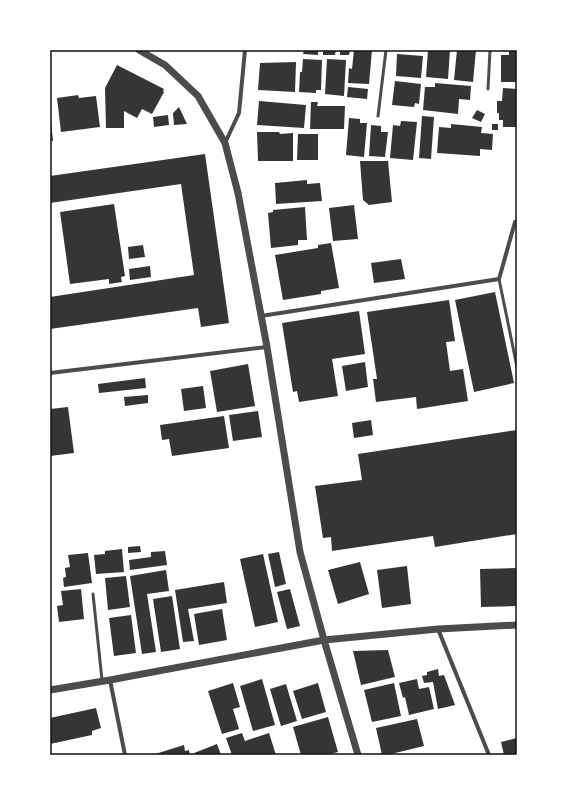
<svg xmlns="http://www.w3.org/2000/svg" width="567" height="805" font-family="Lora,serif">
  <rect width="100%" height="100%" fill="#fff"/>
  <!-- building -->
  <path fill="#353535" d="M304 50H318V55L303 54Z
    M323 50H336L335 55H323Z
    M340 50H350L349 55H340Z
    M354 50H372L369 84 348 83 349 68 352 69Z
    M428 50H450L448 79 426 77Z
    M457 50H476L473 82 454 80Z
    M509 50H517V82H501V55H509Z
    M397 54 423 56 421 78 396 76Z
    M303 59 322 60 321 90H316V93L299 92 300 72H302Z
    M327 59 346 60 344 96 325 94Z
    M296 62 295 92 258 90 260 63Z
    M117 65 164 89 163 91 164 92 152 114 142 109 137 118 124 111V128H106L105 88Z
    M395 81 421 84 419 104 415 103 414 107 392 105Z
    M435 83 471 86 470 100 459 99 458 114 423 110 425 87H435Z
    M348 87 368 89 367 99 347 97Z
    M503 88 517 89V127H503V120H499V113H497V101H502Z
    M78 95 79 98 96 96 100 127 61 132 57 98Z
    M259 101 306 105 304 128 257 125Z
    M311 102H318L317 106H345L344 129H310Z
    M179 107 187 124 174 125 173 113Z
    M477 110 485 114 481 122 472 118Z
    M168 115 169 125 154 127 153 117Z
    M422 116 434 117 431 159 419 158Z
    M349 118 360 119V123H367L364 157 346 155Z
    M401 121 417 122 413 160 390 158 393 125 400 126Z
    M50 122H51L53 141H50Z
    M451 124 482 127 481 133 493 134 492 150 480 149V156L437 153 439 127 451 128Z
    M492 124H498V130H492Z
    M371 125 381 126V132H388L385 157 369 156Z
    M257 132H279L280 134 293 133V161H258Z
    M298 134H318V160H297Z
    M205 154 229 323 201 327 198 308 50 329V297L194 275 181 184 50 203V176Z
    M360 161H388L392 202 369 205 363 200Z
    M307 180V184L320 183 322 201 276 204 275 183Z
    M114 204 125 276 121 277 122 282 109 284V279L70 284 60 212Z
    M354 205 358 239 333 241 329 208Z
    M305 207 307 240H298V245L271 248 268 213 273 212V210Z
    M331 243 339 288 321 291V294L283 300 275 255 318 248V245Z
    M143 245 145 257 129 259 128 247Z
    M401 259 405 279 374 283 371 263Z
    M150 266 151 277 130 280 129 269Z
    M495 292 514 383 474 392 455 300Z
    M449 300 455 341 446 342 450 371 463 369 468 401 417 409 416 397 376 402 373 379H377L367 312Z
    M359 311 365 354 332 359 338 396 299 402 297 391 293 392 282 323Z
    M365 362 368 387 346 391 342 366Z
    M248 364 255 406 217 412 210 371Z
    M145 378 146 388 99 393 98 384Z
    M203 386 206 408 184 411 181 389Z
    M148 395V403L125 406 124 397Z
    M68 407 74 453 50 456V409Z
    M258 411 262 437 233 441 229 415Z
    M224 416 229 448 172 456 169 439 162 440 160 425Z
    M371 420 373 435 354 438 352 423Z
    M517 430V534L435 547 433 536 332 551 331 537 323 538 315 486 362 480 358 454Z
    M140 546 141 552 128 553V547Z
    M122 549 124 572 96 574 94 555 105 554V551Z
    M165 551 167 565 130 570 129 560 151 557V552Z
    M279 552 286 584 275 587 268 554Z
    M88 553 92 583 64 587 63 578 66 577 65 568 70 567 68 555Z
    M263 554 278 622 255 627 240 559Z
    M360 562 369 594 338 604 328 570Z
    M407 566 411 604 382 608 377 570Z
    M517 568V606L481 607 480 569Z
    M166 570 169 591 147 594 156 652 142 654 130 576Z
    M126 576 130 607 108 610 105 578Z
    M224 582 227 603 188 609 194 641 183 642 175 590Z
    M81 589 84 619 59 622 57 606 63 605 61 591Z
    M290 589 300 626 287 629 277 592Z
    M172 596 180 649 161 652 153 599Z
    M222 609 227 640 199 645 194 614Z
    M131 615 136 653 114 656 109 618Z
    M388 650 395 677 361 685 353 651Z
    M438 669 439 676 444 675 455 705 438 709 433 682 424 683 422 676 427 675V672Z
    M262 679 275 725 253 731 240 686Z
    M417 679 419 689 429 687 434 709 409 715 405 697 403 698 399 683Z
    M233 683 240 707 233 709 239 729 222 734 208 691Z
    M318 683 326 712 302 719 293 691Z
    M394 683 401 716 372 722 364 690Z
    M286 684 297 721 281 726 270 689Z
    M96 708 101 728 92 731V735L50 744V718Z
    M328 717 338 752 326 755H301L293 727Z
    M417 719 424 746 387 755H382L376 728Z
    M242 733 245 741 269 733 276 755H232L226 738Z
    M517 738V755H504L501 742Z
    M217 744 221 755H195L194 753Z
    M184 745 185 751 189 750 190 755H152Z"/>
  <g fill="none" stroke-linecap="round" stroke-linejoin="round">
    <!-- service -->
    <path stroke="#4c4c4c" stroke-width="3" d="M488 89 490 50
      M378 116 386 50
      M499 279 517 367
      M93 594 102 680"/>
    <!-- minor -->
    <path stroke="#4c4c4c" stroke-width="4" d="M225 143 239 113 245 50
      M261 316 499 279 515 222H517
      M50 373 267 347
      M438 629 489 755
      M110 680 125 755"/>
    <!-- tertiary -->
    <path stroke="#4c4c4c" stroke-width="7" d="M139 50 165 65 198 96 225 143 238 193 267 347 300 552 324 640 358 755
      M50 690 110 680 324 640 438 629 517 625"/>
  </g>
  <!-- border -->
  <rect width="567" height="805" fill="none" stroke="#ffffff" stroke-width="102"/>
  <rect x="51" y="51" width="465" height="703" fill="none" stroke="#111" stroke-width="1.5"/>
</svg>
